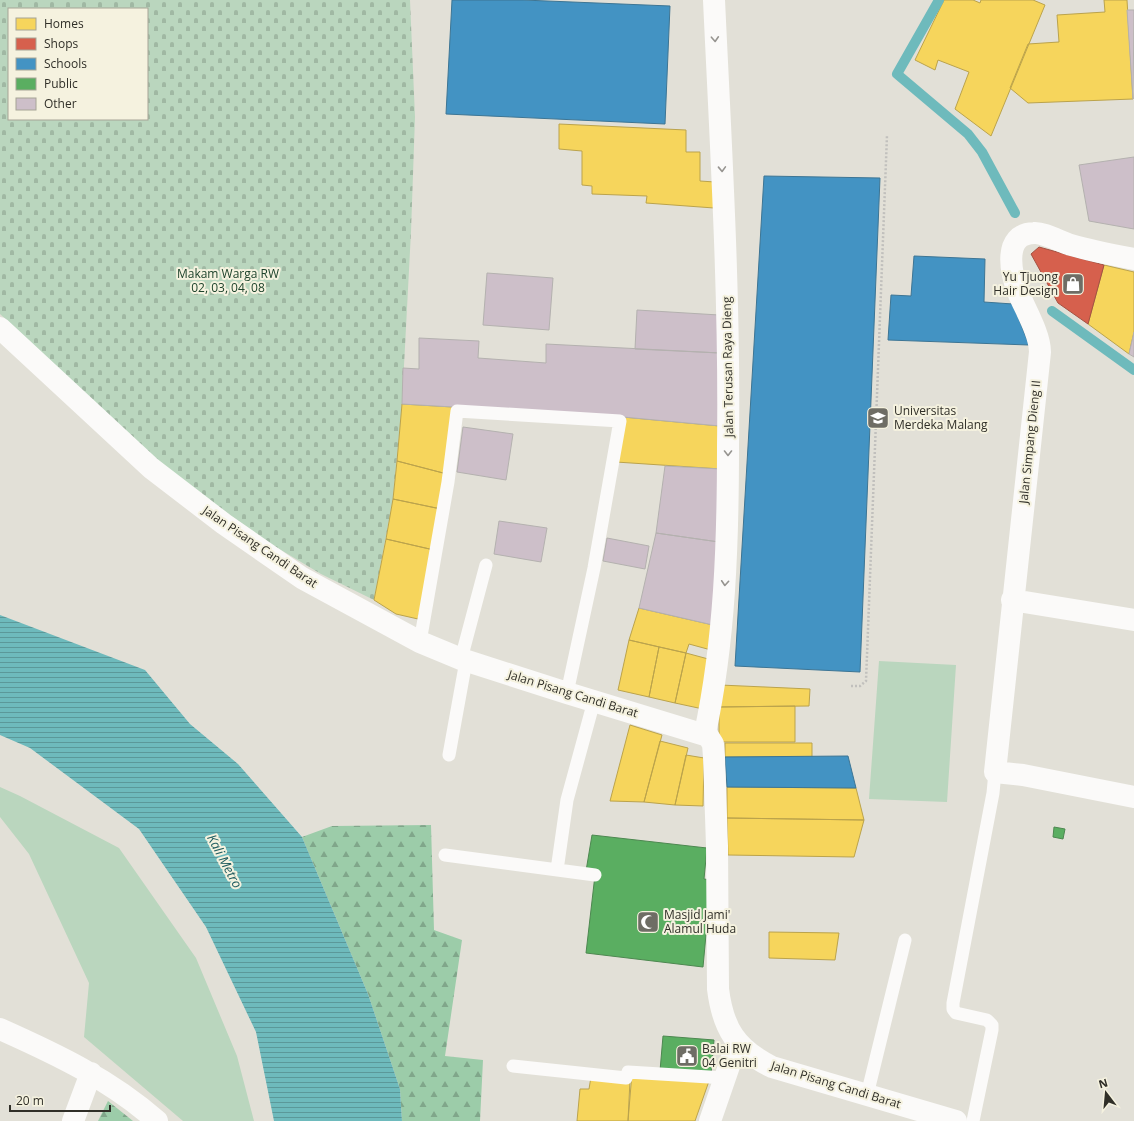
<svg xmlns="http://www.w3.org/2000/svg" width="1134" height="1121" font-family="'Open Sans',sans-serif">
  <defs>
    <pattern id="forest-firs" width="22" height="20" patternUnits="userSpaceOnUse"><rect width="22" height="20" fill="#9ccca9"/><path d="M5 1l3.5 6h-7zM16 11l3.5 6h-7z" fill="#80a68a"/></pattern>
    <pattern id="cemetery-stones" width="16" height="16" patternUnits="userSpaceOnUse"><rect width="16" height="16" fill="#bad6be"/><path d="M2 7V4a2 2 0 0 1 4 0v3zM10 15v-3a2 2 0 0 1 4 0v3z" fill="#a0b8a3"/></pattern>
    <pattern id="water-rules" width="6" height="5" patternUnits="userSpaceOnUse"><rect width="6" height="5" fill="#6ebabc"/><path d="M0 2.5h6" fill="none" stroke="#5b9899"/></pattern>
  </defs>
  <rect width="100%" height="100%" fill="#e2e0d7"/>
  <!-- forest -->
  <path fill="url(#forest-firs)" d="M431 825 434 930 462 940 445 1056 483 1060 480 1121H402L400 1089 368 994 302 837 332 826Z
    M108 1101 133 1121H98Z"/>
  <!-- cemetery -->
  <path fill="url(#cemetery-stones)" fill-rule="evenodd" d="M0 0H410L415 117 411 232 402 404 393 499 374 600 321 574 266 541 162 466 0 314ZM9 9H147V119H9Z"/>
  <!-- green -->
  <path fill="#bad6be" d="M879 661 956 665 947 802 869 799Z
    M0 787 20 796 119 848 196 958 237 1056 254 1121H183L84 1037 89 983 29 854 0 817Z"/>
  <!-- water -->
  <path fill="url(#water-rules)" d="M0 615 145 670 190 724 238 764 302 837 368 994 400 1089 402 1121H274L256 1032 206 927 139 829 30 748 0 735Z"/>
  <!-- homes -->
  <path fill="#f6d55c" stroke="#bba34c" d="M944 0H973L980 3 981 0H1033L1045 5 991 136 955 109 969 72 938 60 935 70 915 60Z
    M1104 0H1127L1133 99 1028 103 1010 88 1028 44 1059 42 1057 15 1105 12Z
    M559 124 686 130V152H700V181L715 182 714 208 646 203 647 196 592 194V186L582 185V151L559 149Z
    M1104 265 1134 272V332L1129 354 1088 324Z
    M402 404 453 407 447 474 397 461Z
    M623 417 720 426 721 469 616 462Z
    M397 461 447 474 441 509 393 499Z
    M393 499 441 509 434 550 386 539Z
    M386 539 434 550 418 619 396 614 374 600Z
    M639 608 713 625 711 650 689 644 686 653 629 640Z
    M629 640 659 647 649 697 618 690Z
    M659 647 686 653 675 703 649 697Z
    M686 653 712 660 703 709 675 703Z
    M720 685 810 689 809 706 717 707Z
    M795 706V742H719V707Z
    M630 725 662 735 644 802 610 801Z
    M660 741 688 748 675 805 644 802Z
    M725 743H812V757H725Z
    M686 755 704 758 703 806 675 805Z
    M727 787 856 788 864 820 727 818Z
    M727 818 864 820 854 857 728 855Z
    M769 932 839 933 835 960 769 958Z
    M632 1073 709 1081 695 1121H628Z
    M591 1077 630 1080 628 1121H577L580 1089H589Z"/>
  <!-- shops -->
  <path fill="#d6604d" stroke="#a45142" d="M1039 247 1104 265 1088 324 1058 303 1031 254Z"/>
  <!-- schools -->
  <path fill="#4393c3" stroke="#3d7594" d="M452 0H523L670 6 665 124 446 114Z
    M764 176 880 178 860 672 735 666Z
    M914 256 985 259 984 302 1013 304 1029 345 888 340 891 295 911 296Z
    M848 756 856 788 727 787 725 757Z"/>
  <!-- public -->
  <path fill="#5aae61" stroke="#4d8850" d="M1054 827 1065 829 1063 839 1053 837Z
    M592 835 707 848 704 879 711 880 703 967 586 953 595 875 586 871Z
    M663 1036 714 1040 711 1074 660 1071Z"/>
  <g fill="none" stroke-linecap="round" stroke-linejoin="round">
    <!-- stream -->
    <path stroke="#6ebabc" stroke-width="10" d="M939 0 897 74 968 134 982 152 1015 213
      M1052 311 1134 370"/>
  </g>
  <!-- building -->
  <path fill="#cdbfc9" stroke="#b4b1af" d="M1127 10H1134L1133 99Z
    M1134 157V229L1089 221 1079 165Z
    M487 273 553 278 549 330 483 325Z
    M637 310 719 315 720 353 635 349Z
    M1134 332V357L1129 354Z
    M419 338 479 341 478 358 546 363V344L720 353V426L623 417 402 404 403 368 419 369Z
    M463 427 513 434 506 480 457 472Z
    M665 466 721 469 719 542 656 533Z
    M499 521 547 528 541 562 494 554Z
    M656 533 719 542 713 625 639 608Z
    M607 538 649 546 645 569 603 561Z"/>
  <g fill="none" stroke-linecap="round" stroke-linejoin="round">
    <!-- path -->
    <path stroke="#c1c0bd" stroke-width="2.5" stroke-dasharray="2 2" stroke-linecap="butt" d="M851 686H860L866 681 887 135"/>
    <!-- lane -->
    <path stroke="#fbfaf9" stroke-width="13" d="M420 642 448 482 457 411 620 421 594 568 567 693
      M461 659 486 565
      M449 755 466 661
      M445 855 595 875
      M557 870 567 800 594 701
      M513 1066 626 1078 628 1072 725 1078
      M867 1095 905 940
      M973 1121 992 1030V1025L987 1020 956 1013 953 1009V1003L993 793 995 772"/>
    <!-- street -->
    <path stroke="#fbfaf9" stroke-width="22" d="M1134 259C1113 255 1092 251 1071 245 1061 242 1043 232 1034 233 1002 234 1011 273 1018 292 1025 309 1040 334 1040 352L995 772 1023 775 1134 797
      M0 328 151 468 224 524 302 578 420 642 461 659 567 693 708 736 713 744 714 757 717 846 718 989C723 1029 736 1049 772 1067L956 1121
      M1012 600 1134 620
      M705 733C725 639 728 543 728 447 730 298 721 149 714 0
      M0 1029C56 1054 111 1080 157 1121
      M73 1121 91 1073
      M710 1121 737 1043"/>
  </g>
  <!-- one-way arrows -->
  <defs><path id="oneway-chevron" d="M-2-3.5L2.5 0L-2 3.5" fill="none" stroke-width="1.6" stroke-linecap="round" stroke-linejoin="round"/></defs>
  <g stroke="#969490">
    <use href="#oneway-chevron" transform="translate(715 39) rotate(87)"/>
    <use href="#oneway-chevron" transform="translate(722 169) rotate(88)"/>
    <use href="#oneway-chevron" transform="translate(728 453) rotate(90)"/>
    <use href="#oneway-chevron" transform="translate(725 583) rotate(94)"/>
  </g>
  <!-- icons -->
  <defs>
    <g id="shop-square" transform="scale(1.15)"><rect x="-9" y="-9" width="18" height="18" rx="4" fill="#6e6d65" stroke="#f5f2df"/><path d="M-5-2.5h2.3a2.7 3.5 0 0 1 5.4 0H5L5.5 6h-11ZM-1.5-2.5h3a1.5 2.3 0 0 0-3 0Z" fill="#fff"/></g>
    <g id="university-square" transform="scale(1.15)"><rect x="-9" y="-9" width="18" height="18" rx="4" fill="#6e6d65" stroke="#f5f2df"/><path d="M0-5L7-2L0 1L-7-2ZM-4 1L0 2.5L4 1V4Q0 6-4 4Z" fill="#fff"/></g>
    <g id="mosque-square" transform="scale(1.15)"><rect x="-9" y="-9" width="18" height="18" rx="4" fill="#6e6d65" stroke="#f5f2df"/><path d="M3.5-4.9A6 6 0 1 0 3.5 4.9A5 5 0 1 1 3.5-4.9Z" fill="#fff"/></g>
    <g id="civic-square" transform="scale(1.15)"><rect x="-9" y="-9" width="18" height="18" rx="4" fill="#6e6d65" stroke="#f5f2df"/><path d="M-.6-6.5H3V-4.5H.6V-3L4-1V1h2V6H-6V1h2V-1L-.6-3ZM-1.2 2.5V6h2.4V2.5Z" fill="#fff"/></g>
  </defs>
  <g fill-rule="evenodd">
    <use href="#shop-square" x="1073" y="284"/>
    <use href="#university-square" x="878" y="418"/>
    <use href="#mosque-square" x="648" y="922"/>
    <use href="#civic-square" x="687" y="1056"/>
  </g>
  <g text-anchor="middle" stroke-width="4" stroke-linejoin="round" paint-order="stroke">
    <!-- park labels -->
    <g font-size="12" fill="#1d432b" stroke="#f5f2df">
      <text x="228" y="278">Makam Warga RW<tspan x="228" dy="14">02, 03, 04, 08</tspan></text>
    </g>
    <!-- poi labels -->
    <g font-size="12" fill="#302f28" stroke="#f5f2df" text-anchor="start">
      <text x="1058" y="281" text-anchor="end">Yu Tjuong<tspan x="1058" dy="14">Hair Design</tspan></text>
      <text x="894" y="415">Universitas<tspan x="894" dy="14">Merdeka Malang</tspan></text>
      <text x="664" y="919">Masjid Jami'<tspan x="664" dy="14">Alamul Huda</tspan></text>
      <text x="702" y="1053">Balai RW<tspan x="702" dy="14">04 Genitri</tspan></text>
    </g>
    <!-- street labels -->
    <g font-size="12" fill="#302f28" stroke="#f5f2df">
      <text transform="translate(728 367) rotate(-91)" y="4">Jalan Terusan Raya Dieng</text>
      <text transform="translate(1030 442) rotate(-84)" y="4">Jalan Simpang Dieng II</text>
      <text transform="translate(260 547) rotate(34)" y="4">Jalan Pisang Candi Barat</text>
      <text transform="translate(573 694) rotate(17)" y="4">Jalan Pisang Candi Barat</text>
      <text transform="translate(836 1085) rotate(17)" y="4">Jalan Pisang Candi Barat</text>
    </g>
    <!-- water labels -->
    <g font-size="13" font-style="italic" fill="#215d60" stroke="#f5f2df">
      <text transform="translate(225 861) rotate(62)" y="5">Kali Metro</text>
    </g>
  </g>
  <!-- legend -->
  <rect x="8" y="8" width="140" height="112" fill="#f5f2df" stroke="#a6a496"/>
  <rect x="16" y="18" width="20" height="12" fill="#f6d55c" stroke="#a6a496"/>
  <text x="44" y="28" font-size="12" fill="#302f28">Homes</text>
  <rect x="16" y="38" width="20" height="12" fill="#d6604d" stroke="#a6a496"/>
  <text x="44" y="48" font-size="12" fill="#302f28">Shops</text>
  <rect x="16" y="58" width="20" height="12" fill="#4393c3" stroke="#a6a496"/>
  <text x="44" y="68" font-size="12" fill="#302f28">Schools</text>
  <rect x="16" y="78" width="20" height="12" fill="#5aae61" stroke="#a6a496"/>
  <text x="44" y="88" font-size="12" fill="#302f28">Public</text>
  <rect x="16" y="98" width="20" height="12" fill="#cdbfc9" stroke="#a6a496"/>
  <text x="44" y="108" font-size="12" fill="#302f28">Other</text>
  <!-- north arrow -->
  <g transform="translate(1106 1093) rotate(344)" stroke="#f5f2df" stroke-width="3" paint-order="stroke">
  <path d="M0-3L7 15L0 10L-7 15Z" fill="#302f28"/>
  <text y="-6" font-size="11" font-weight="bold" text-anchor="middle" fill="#302f28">N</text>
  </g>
  <!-- scale -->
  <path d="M10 1105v6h100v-6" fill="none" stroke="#302f28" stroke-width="2"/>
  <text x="16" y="1105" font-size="12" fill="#302f28" stroke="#f5f2df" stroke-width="3" paint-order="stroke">20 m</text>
</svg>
